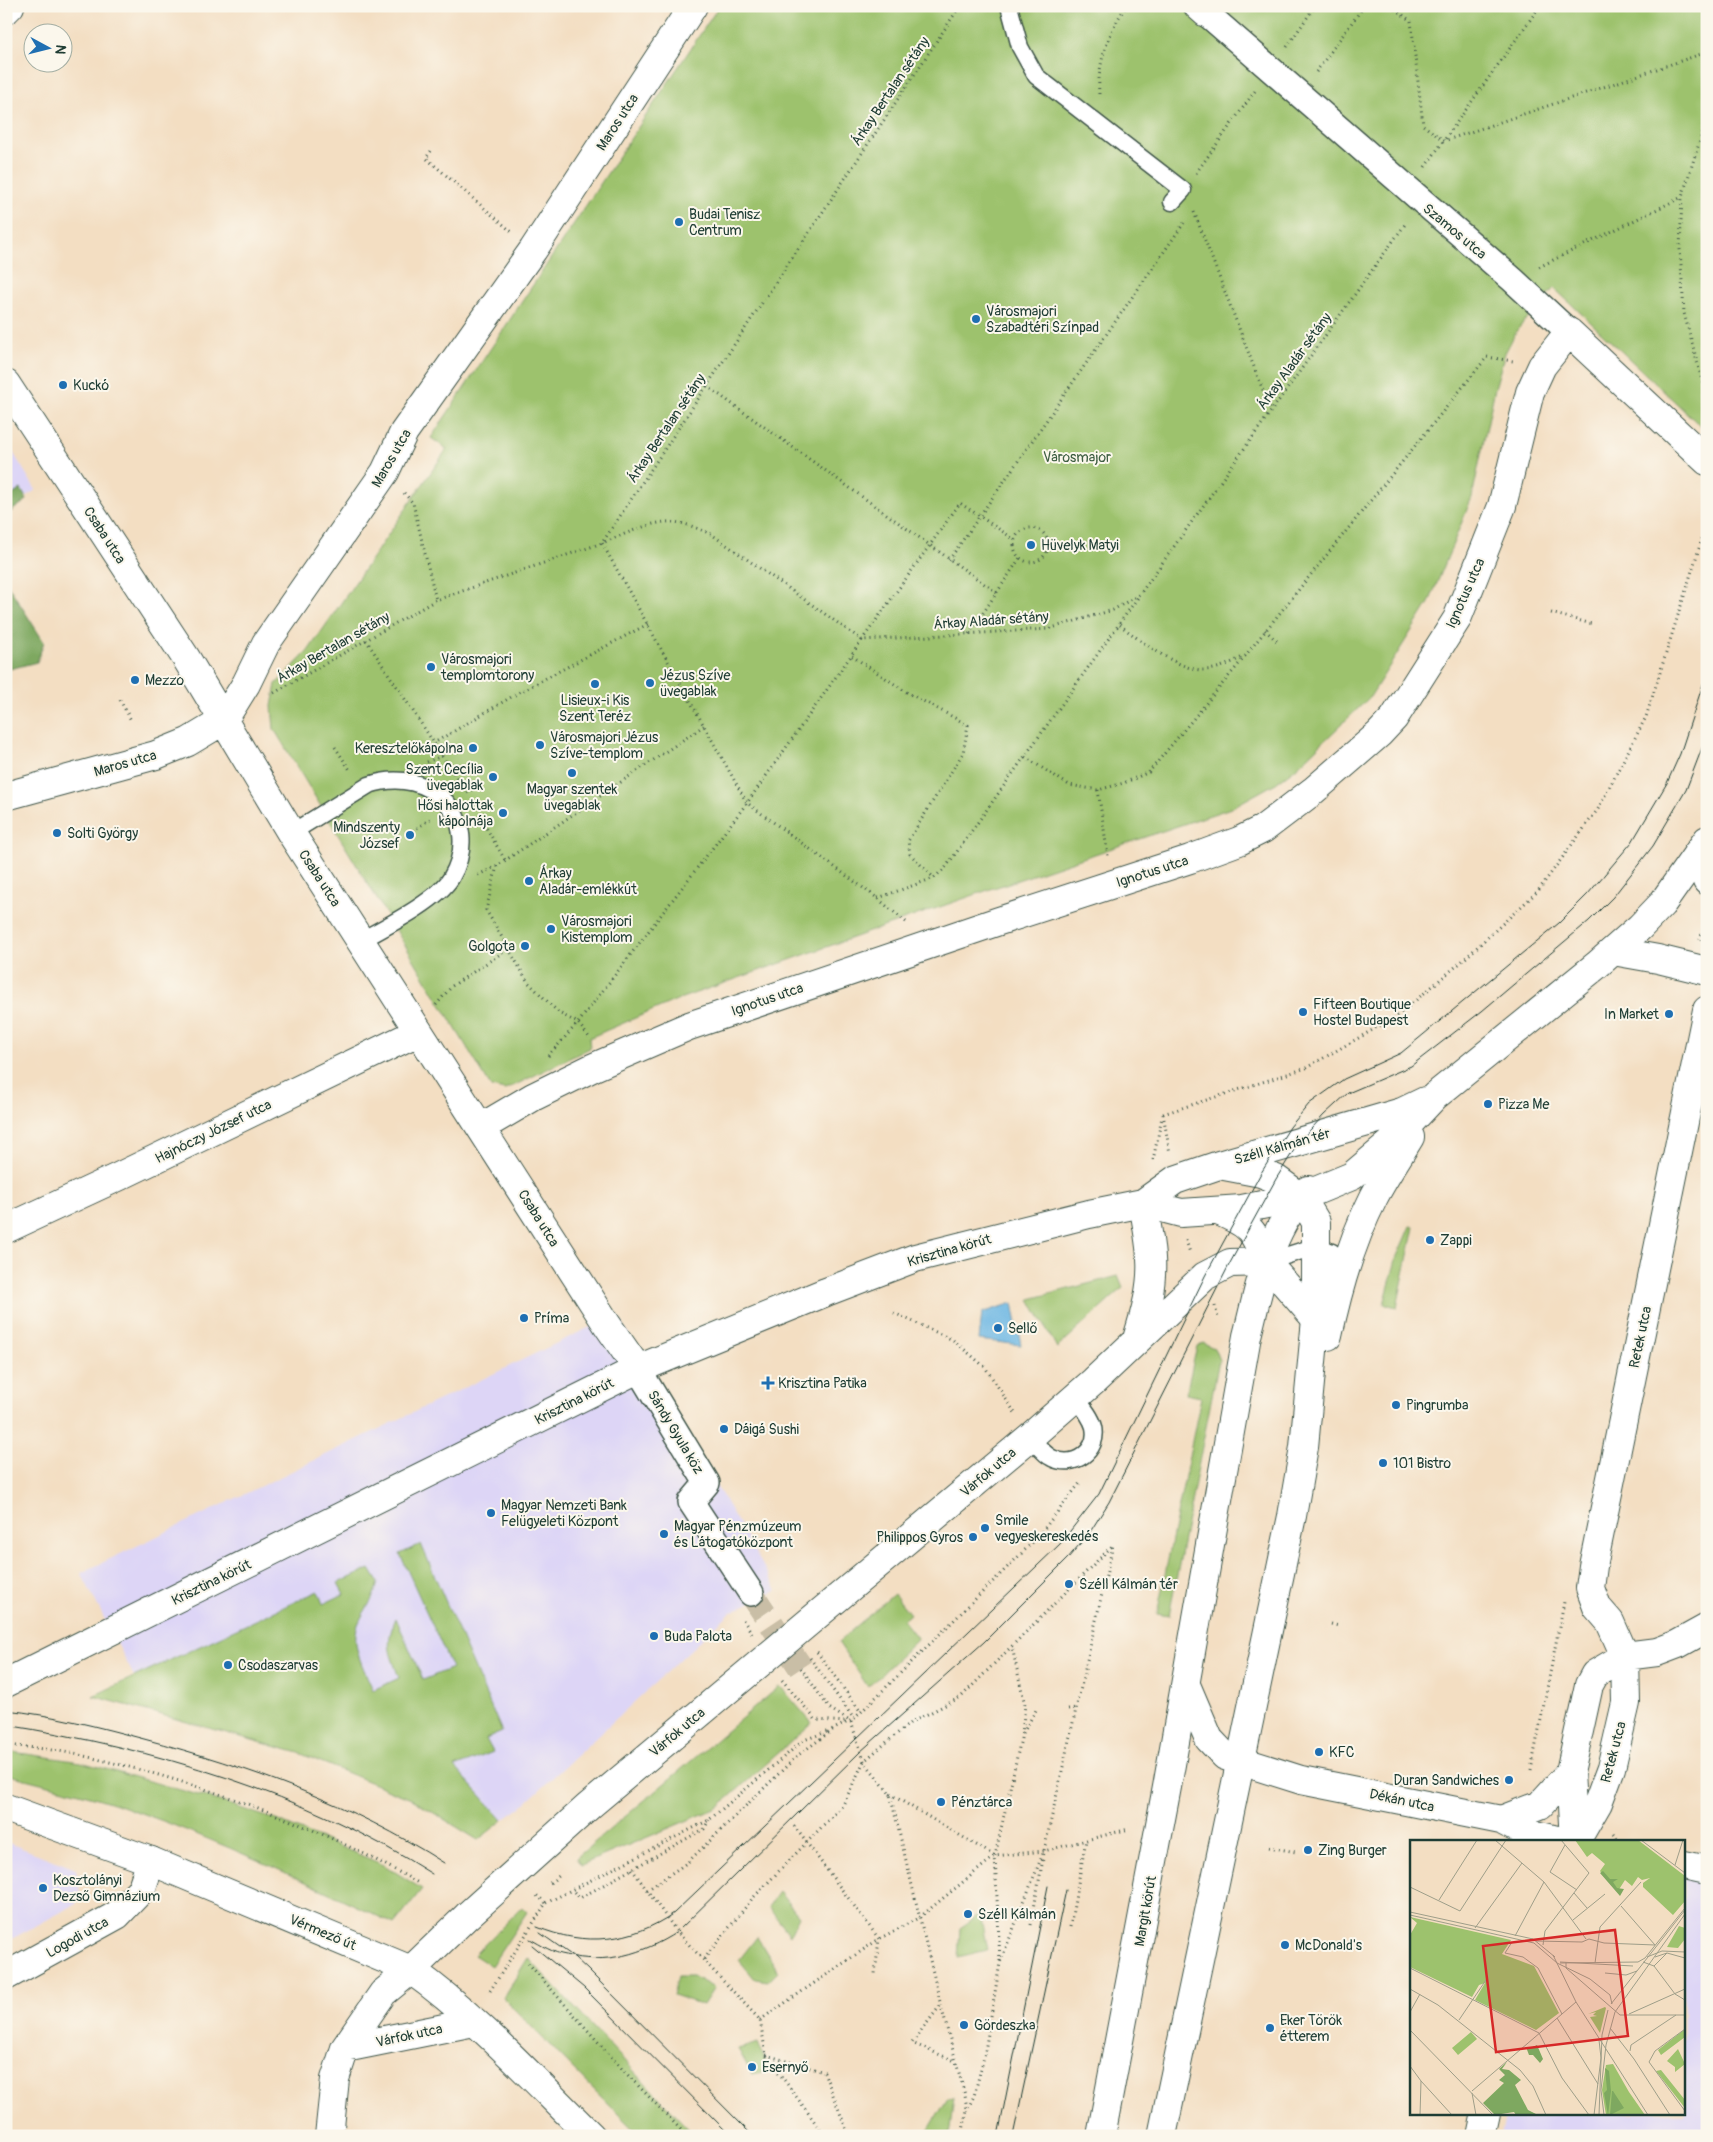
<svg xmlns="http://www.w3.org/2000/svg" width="1713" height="2142" font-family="Pangolin,sans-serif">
  <rect width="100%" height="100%" fill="#fbf7ec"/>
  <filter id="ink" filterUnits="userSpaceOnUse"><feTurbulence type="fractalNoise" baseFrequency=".02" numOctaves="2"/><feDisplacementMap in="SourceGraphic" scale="10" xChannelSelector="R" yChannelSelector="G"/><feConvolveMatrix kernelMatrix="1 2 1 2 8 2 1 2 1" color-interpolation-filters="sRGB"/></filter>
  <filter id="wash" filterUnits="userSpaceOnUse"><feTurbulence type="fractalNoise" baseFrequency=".0096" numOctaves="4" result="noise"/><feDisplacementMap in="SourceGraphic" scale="20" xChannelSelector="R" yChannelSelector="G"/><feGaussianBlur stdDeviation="1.12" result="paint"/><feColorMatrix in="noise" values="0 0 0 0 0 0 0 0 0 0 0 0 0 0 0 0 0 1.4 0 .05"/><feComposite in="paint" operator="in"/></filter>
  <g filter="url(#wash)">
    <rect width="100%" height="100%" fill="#f3dec2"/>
    <!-- built -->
    <path fill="#ddd5f6" d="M6 441 36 490 6 508Z
      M617 1314 777 1590 731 1612 520 1808 503 1820 461 1790 139 1686 81 1573Z
      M6 1842 76 1869 80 1893 76 1904 6 1942Z
      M1684 1851 1707 1856V2136H1501L1506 2113H1684Z"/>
    <!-- green -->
    <path fill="#9dc26d" stroke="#5e8050" d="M719 6H1707V432L1554 288 1517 330 1505 353 1495 388 1472 497 1429 603 1370 697 1296 768 1276 783 1231 808 991 889 679 999 589 1038 590 1048 505 1090 491 1087 274 729 272 706 276 684 308 651 447 449 431 438Z
      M1410 1226 1414 1227 1397 1307 1384 1304 1397 1256Z
      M1118 1276 1123 1288 1057 1348 1030 1299Z
      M1203 1343 1214 1348 1219 1360 1169 1616 1157 1614 1201 1397 1186 1394 1197 1346Z
      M421 1544 502 1732 486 1739 493 1752 455 1767 503 1820 478 1840 411 1799 299 1753 93 1696 318 1591 323 1604 344 1594 338 1583 370 1569 378 1582C373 1602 368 1604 360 1620 348 1643 364 1668 373 1690L399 1678C390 1651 384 1646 396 1618L423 1680 452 1668 400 1554Z
      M894 1594 910 1614 903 1620 918 1639 868 1687 838 1642Z
      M780 1686 812 1723 717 1808 581 1865 576 1858Z
      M6 1751 81 1762 216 1800 276 1820 384 1865 422 1889 394 1924C307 1882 221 1841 130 1809 90 1794 47 1785 6 1774Z
      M779 1892 799 1916 790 1935 768 1907Z
      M522 1907 527 1912 491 1966 474 1955Z
      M980 1914 987 1950 958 1957 960 1928Z
      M757 1937 778 1971 768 1981 755 1979 739 1960Z
      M528 1958 695 2136H640L503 1998Z
      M678 1976H693L714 1988 703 2005 673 1995Z
      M758 2043 769 2071 752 2074 738 2049Z
      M954 2097 949 2136H925L948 2098Z"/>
    <!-- forest -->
    <path fill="#7ea860" stroke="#4e724a" d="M21 489 27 500 6 515V499Z
      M6 582 44 642 37 662 6 670Z"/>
    <!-- water -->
    <path fill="#6ab6e3" stroke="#447a8c" d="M1013 1303 1021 1345 979 1340 982 1313Z"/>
  </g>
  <g filter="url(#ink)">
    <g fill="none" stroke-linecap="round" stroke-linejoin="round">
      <!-- pedestrian-tunnel -->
      <path stroke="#c9bea6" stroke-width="25" stroke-dasharray="25 12" stroke-linecap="butt" d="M751 1593 801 1668"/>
      <!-- service casing -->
      <g stroke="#3f5549" stroke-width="19">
        <path id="service" d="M1009 6 1020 47 1036 76 1183 190 1172 202
          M291 833 369 785C431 764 485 820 451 878 437 901 385 927 360 941
          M1266 1262 1317 1246 1332 1252 1339 1280
          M1030 1437C1037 1444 1043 1454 1052 1458 1074 1469 1099 1451 1094 1427 1091 1416 1082 1406 1075 1397"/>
      </g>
      <!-- pedestrian casing -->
      <g stroke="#3f5549" stroke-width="28">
        <path id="pedestrian" d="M1206 13 1513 280 1569 332
          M638 1369 707 1483 691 1502 751 1593"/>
      </g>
      <!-- minor casing -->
      <g stroke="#3f5549" stroke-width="30">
        <path id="minor" d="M1198 6 1206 13
          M6 384 186 658 291 833 608 1326 638 1369
          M6 796 156 755 188 742 223 721 246 684 266 643 385 472 404 432 533 250 693 6
          M1697 854 1707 881
          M1613 951 1658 959 1707 971
          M482 1127 533 1097 594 1067 689 1026 999 921 1190 859 1239 841 1263 829 1313 791 1379 734 1394 718 1457 619 1502 506 1530 392 1542 366 1569 332 1707 461
          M6 1229 120 1176 418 1032
          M1137 1339C1145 1313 1153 1286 1151 1258 1150 1240 1146 1221 1143 1203
          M1186 1685 1209 1739 1225 1756 1301 1780 1501 1820 1524 1832 1562 1841
          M1501 1820 1540 1805 1570 1772
          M1574 1841 1570 1772 1589 1685 1595 1674 1625 1656 1657 1652 1678 1644 1707 1628
          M1576 1841 1598 1803 1611 1768 1626 1703 1625 1656 1610 1622 1597 1607 1590 1588 1593 1566 1707 1010
          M1684 1865 1707 1870
          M6 1976 117 1915 141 1890 151 1861
          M345 2048 474 2022
          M329 2136 335 2079 345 2048 383 1993 411 1970 467 1916 589 1806 1030 1437 1094 1381 1205 1276 1230 1263 1266 1262 1316 1319
          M1481 2136 1486 2113"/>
      </g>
      <!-- tertiary casing -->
      <g stroke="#3f5549" stroke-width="30">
        <path id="tertiary" d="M6 10 10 6"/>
      </g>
      <!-- secondary casing -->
      <g stroke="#3f5549" stroke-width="30">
        <path id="secondary" d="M1143 1203 1175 1180 1219 1165 1402 1112 1425 1101
          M1218 1211C1251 1225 1253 1229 1266 1262
          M1328 1336C1338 1288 1352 1240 1374 1197 1385 1176 1398 1157 1410 1137
          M6 1683 638 1369 826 1292 915 1258 1089 1214 1143 1203 1181 1213 1242 1209 1301 1197 1352 1176 1391 1143 1435 1096 1597 965 1640 927 1662 904 1707 840
          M6 1808 151 1861 411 1970C477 2017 533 2079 591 2136
          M1101 2136 1167 1787 1247 1336C1260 1285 1269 1228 1308 1190
          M1162 2136 1292 1516 1304 1447 1316 1319V1222L1301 1197 1276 1179 1261 1173 1219 1165"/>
      </g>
      <!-- path -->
      <path stroke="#3f5549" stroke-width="3" stroke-dasharray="1 4" stroke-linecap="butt" d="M1391 6 1411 21 1423 125 1444 141 1707 52
        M1287 47 1315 6
        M1316 72 1364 6
        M1099 94C1097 63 1109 32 1126 6
        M1707 118 1682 197 1680 249 1684 313 1707 399
        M431 151 426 158 512 232
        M1425 167 1540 6
        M1196 173 1255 91
        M1194 212 1271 411
        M1539 267 1682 197
        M707 386 997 593
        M404 493 413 503 436 600
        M1014 545a17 17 0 1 1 34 0a17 17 0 1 1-34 0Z
        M949 560 1184 223
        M1551 613 1592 624
        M1120 625C1139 640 1180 671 1204 670 1219 670 1232 662 1245 656L1487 357 1513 361
        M1265 630 1278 642
        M969 634 1020 558
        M366 640 434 743
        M852 656 908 693 968 725 963 753 908 841 910 854 934 878
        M274 693 436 600 602 543 960 6
        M120 700 132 722
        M335 747 350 770
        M442 756 458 780
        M1025 757 1069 785 1098 790 1124 783 1149 772 1244 658
        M427 762 442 756 434 743 518 693 648 624
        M1098 790 1108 856
        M467 793 481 784
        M484 824 505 860
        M413 831 430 819
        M497 866 486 910 528 982 559 1013 578 1023 589 1037
        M478 875 497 866 705 725
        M878 898 934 878 946 867 1139 596
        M906 922 877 898 747 803 602 543C622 536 652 520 673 522 686 523 699 529 711 534L862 640 960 503 1015 540
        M1700 940 1707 919
        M436 1005 452 986 508 949
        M548 1056 578 1023 747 803 862 640 1048 629 1113 610 1140 594 1406 223
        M1163 1114 1306 1068 1397 1016 1460 963 1538 891 1598 809 1646 717 1707 523
        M1163 1114 1170 1153
        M1153 1160 1162 1117
        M1186 1240 1190 1253
        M1215 1306 1218 1318
        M894 1313 953 1340 985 1367 1015 1413
        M743 1620 752 1633
        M1331 1624 1339 1626
        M817 1652 861 1712
        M810 1658 854 1719
        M801 1668 829 1708 851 1722 864 1761 890 1794 941 2006 965 2095 967 2110 962 2136
        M782 1680 816 1720 848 1722
        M1068 1709 1076 1708
        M1023 1733 1036 1710
        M6 1745C27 1747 49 1749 70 1753 189 1778 315 1823 420 1884
        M1531 1770 1564 1602
        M890 1794 995 1856
        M794 1826 879 1939 875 1974
        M1613 1834 1619 1841
        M1269 1847 1296 1852
        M632 1869 677 1932 760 2020 766 2055 825 2136
        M550 1883 559 1876
        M647 1890 688 1862 797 1756 834 1729 854 1719 1036 1539 1080 1483
        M574 1892 580 1898 704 1829 709 1820
        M546 1903 709 1820 804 1740 829 1731
        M1031 1925 1043 1859
        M1070 1927 1086 1840
        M704 1959 752 1899 843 1805 864 1761 910 1723 961 1697 1113 1545 1044 1851 1000 1963 984 2057 974 2096 967 2110
        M1000 1961 995 1856 1022 1734 1025 1705 1012 1647
        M528 1963 623 2070 687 2136
        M490 1991 546 1903 535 1894
        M940 2006 912 2043 955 2061
        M760 2020 879 1939 920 1917 995 1856 1044 1851 1129 1829
        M766 2055 824 2072 849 2136"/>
      <!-- service -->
      <use href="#service" stroke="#fff" stroke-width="16"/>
      <!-- pedestrian -->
      <use href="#pedestrian" stroke="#fff" stroke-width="25"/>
      <!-- minor -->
      <use href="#minor" stroke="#fff" stroke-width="28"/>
      <!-- tertiary -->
      <use href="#tertiary" stroke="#fff" stroke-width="28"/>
      <!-- secondary -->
      <use href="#secondary" stroke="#fff" stroke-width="28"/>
      <!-- tram -->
      <path stroke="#1f3d34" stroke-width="1" d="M6 1710C53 1715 99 1727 144 1739 249 1767 352 1804 444 1863
        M6 1725C154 1748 305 1793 432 1874
        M537 1927C585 1947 632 1942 674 1913L1060 1544 1099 1494 1205 1276 1261 1173 1290 1127 1309 1104 1344 1079 1401 1053 1559 923 1588 894 1632 842 1667 783 1680 754 1707 672
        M540 1933 574 1957 588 1970 753 2136
        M530 1939C541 1945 553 1953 566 1955 605 1965 643 1954 677 1932L860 1752 984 1642 1068 1558 1090 1532 1109 1502 1230 1263 1276 1179 1299 1142 1324 1115 1348 1093 1411 1066 1482 1011 1589 921 1613 897 1653 846 1686 790 1707 735
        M532 1945 584 1988 731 2136
        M998 2136 1048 1886
        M1013 2136 1066 1890"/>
    </g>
  </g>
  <!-- markers -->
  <g fill="#1f6fb2" stroke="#fbf7ec" stroke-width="2">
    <circle cx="679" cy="222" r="5"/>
    <circle cx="976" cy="319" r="5"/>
    <circle cx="63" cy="385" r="5"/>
    <circle cx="1031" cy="545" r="5"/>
    <circle cx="431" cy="667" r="5"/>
    <circle cx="135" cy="680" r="5"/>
    <circle cx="650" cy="683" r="5"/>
    <circle cx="595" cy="684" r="5"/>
    <circle cx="540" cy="745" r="5"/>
    <circle cx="473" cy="748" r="5"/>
    <circle cx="572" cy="773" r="5"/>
    <circle cx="493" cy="777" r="5"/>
    <circle cx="503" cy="813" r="5"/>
    <circle cx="57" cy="833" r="5"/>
    <circle cx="410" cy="835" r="5"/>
    <circle cx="529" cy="881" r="5"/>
    <circle cx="551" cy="929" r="5"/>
    <circle cx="525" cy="946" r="5"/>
    <circle cx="1303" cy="1012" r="5"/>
    <circle cx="1669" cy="1014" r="5"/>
    <circle cx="1488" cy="1104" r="5"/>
    <circle cx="1430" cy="1240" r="5"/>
    <circle cx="524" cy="1318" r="5"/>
    <circle cx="998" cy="1328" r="5"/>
    <path d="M765.5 1375.5h5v5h5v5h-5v5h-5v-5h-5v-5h5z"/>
    <circle cx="1396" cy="1405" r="5"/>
    <circle cx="724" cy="1429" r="5"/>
    <circle cx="1383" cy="1463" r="5"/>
    <circle cx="491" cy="1513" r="5"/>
    <circle cx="985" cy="1528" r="5"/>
    <circle cx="664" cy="1534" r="5"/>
    <circle cx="973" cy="1537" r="5"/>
    <circle cx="1069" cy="1584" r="5"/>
    <circle cx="654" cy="1636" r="5"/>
    <circle cx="228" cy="1665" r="5"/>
    <circle cx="1319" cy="1752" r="5"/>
    <circle cx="1509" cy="1780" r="5"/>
    <circle cx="941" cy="1802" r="5"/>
    <circle cx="1308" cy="1850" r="5"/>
    <circle cx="43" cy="1888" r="5"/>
    <circle cx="968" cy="1914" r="5"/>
    <circle cx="1285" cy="1945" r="5"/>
    <circle cx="964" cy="2025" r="5"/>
    <circle cx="1270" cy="2028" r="5"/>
    <circle cx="752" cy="2067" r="5"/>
  </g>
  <g text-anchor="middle" stroke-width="4" stroke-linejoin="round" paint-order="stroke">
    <!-- street labels -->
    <g font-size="14" fill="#1f3d34" stroke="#fbf7ec">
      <text transform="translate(890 91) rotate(-56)" y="5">Árkay Bertalan sétány</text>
      <text transform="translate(617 122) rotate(-57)" y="5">Maros utca</text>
      <text transform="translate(1455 231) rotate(40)" y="5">Szamos utca</text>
      <text transform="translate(1294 361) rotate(-54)" y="5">Árkay Aladár sétány</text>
      <text transform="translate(666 428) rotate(-56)" y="5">Árkay Bertalan sétány</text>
      <text transform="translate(391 458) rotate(-60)" y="5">Maros utca</text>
      <text transform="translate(105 535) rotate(57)" y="5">Csaba utca</text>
      <text transform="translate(1465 593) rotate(-66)" y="5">Ignotus utca</text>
      <text transform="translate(991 620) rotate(-4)" y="5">Árkay Aladár sétány</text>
      <text transform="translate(333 647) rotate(-30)" y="5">Árkay Bertalan sétány</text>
      <text transform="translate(125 763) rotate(-16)" y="5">Maros utca</text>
      <text transform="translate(1152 871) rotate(-18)" y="5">Ignotus utca</text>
      <text transform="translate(320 878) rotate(57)" y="5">Csaba utca</text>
      <text transform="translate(767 999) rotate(-19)" y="5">Ignotus utca</text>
      <text transform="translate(213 1131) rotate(-26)" y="5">Hajnóczy József utca</text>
      <text transform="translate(1282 1146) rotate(-16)" y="5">Széll Kálmán tér</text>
      <text transform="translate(539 1218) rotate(58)" y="5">Csaba utca</text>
      <text transform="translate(949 1250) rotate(-16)" y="5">Krisztina körút</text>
      <text transform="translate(1640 1337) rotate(-78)" y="5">Retek utca</text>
      <text transform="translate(574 1401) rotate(-27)" y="5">Krisztina körút</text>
      <text transform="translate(676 1432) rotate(59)" y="5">Sándy Gyula köz</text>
      <text transform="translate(988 1472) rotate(-40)" y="5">Várfok utca</text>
      <text transform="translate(211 1582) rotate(-26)" y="5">Krisztina körút</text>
      <text transform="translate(677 1732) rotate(-40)" y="5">Várfok utca</text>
      <text transform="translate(1613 1752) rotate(-75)" y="5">Retek utca</text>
      <text transform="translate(1402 1800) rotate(12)" y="5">Dékán utca</text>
      <text transform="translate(1145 1911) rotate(-80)" y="5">Margit körút</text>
      <text transform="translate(323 1932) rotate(23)" y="5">Vérmező út</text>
      <text transform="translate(77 1937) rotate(-29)" y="5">Logodi utca</text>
      <text transform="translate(409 2035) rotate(-12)" y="5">Várfok utca</text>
    </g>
    <!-- poi labels -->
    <g font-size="14" fill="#1f3d34" stroke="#fbf7ec" text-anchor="start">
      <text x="689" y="219">Budai Tenisz<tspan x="689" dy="16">Centrum</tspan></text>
      <text x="986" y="316">Városmajori<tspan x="986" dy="16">Szabadtéri Színpad</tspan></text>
      <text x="73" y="390">Kuckó</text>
      <text x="1041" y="550">Hüvelyk Matyi</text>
      <text x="441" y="664">Városmajori<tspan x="441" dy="16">templomtorony</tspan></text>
      <text x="660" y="680">Jézus Szíve<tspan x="660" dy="16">üvegablak</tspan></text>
      <text x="145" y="685">Mezzo</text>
      <text x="595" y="705" text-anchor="middle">Lisieux-i Kis<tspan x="595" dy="16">Szent Teréz</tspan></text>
      <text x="550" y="742">Városmajori Jézus<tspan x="550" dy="16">Szíve-templom</tspan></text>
      <text x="463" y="753" text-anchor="end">Keresztelőkápolna</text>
      <text x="483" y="774" text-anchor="end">Szent Cecília<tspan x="483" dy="16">üvegablak</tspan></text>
      <text x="572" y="794" text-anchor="middle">Magyar szentek<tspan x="572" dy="16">üvegablak</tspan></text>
      <text x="493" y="810" text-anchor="end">Hősi halottak<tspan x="493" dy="16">kápolnája</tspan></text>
      <text x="400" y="832" text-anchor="end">Mindszenty<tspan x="400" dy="16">József</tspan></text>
      <text x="67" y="838">Solti György</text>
      <text x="539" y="878">Árkay<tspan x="539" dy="16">Aladár-emlékkút</tspan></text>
      <text x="561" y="926">Városmajori<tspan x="561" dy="16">Kistemplom</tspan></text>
      <text x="515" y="951" text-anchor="end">Golgota</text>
      <text x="1313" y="1009">Fifteen Boutique<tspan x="1313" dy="16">Hostel Budapest</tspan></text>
      <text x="1659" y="1019" text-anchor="end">In Market</text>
      <text x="1498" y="1109">Pizza Me</text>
      <text x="1440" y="1245">Zappi</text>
      <text x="534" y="1323">Príma</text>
      <text x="1008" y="1333">Sellő</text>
      <text x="778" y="1388">Krisztina Patika</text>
      <text x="1406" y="1410">Pingrumba</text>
      <text x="734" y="1434">Dáigá Sushi</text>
      <text x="1393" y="1468">101 Bistro</text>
      <text x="501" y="1510">Magyar Nemzeti Bank<tspan x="501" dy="16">Felügyeleti Központ</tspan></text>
      <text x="995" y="1525">Smile<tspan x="995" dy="16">vegyeskereskedés</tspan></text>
      <text x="674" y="1531">Magyar Pénzmúzeum<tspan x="674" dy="16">és Látogatóközpont</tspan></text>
      <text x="963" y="1542" text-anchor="end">Philippos Gyros</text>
      <text x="1079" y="1589">Széll Kálmán tér</text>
      <text x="664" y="1641">Buda Palota</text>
      <text x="238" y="1670">Csodaszarvas</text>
      <text x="1329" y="1757">KFC</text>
      <text x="1499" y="1785" text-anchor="end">Duran Sandwiches</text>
      <text x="951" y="1807">Pénztárca</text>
      <text x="1318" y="1855">Zing Burger</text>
      <text x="53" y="1885">Kosztolányi<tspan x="53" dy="16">Dezső Gimnázium</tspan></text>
      <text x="978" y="1919">Széll Kálmán</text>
      <text x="1295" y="1950">McDonald's</text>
      <text x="1280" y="2025">Eker Török<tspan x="1280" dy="16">étterem</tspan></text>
      <text x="974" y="2030">Gördeszka</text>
      <text x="762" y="2072">Esernyő</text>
    </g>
    <!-- park labels -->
    <g font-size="14" fill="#3e5e42" stroke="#fbf7ec">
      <text x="1077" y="462">Városmajor</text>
    </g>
  </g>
  <!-- overview -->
  <g transform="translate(1410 1840)">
    <rect width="275" height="275" fill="#f3dec2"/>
    <path d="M165 0H228L275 36V61L263 75 233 47V43L240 38 232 40 228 37 222 46 215 40 208 51 190 31 195 24 182 13 177 17ZM0 77 101 100 92 114 124 126 149 173 126 190 65 160 75 143 69 145 62 157 0 127V95L7 83ZM269 86 275 88V99L268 108 257 107ZM195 167 196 168 190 193 180 177 187 176 183 175 186 172 178 174ZM275 189V197L251 215 248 210ZM61 192 67 199 48 215 42 208ZM268 209 275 224 265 232V227L257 221ZM203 224 219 252 235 275H196L192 250 196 225ZM251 230 275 260V268L246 231Z" fill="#9dc26d"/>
    <path d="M193 31 200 39H208L203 42 207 48 214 49 210 56 190 33ZM127 205 133 219 130 223 123 215H119L116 207 119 209ZM97 222 92 229 99 230 111 240 105 245 118 270 128 275H106L104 272 85 275 73 263 94 243 89 240 95 235 89 229ZM195 228 199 231 201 251 198 275 194 253 197 250ZM203 251 214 268 200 275 202 251Z" fill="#7ea860"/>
    <path fill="none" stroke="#9e9e89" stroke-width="1" d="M85 0 134 42 176 99M231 0 275 33M155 5 140 32 167 50M265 25 273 0M0 47 50 71M164 53 177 68M29 60 67 0M50 71 96 0M0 72 123 99 145 117M0 75 124 103 147 123 180 139 200 155 202 164M163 80 195 54M65 88 112 23M105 96 134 42M126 101 172 102 179 99 194 103 245 105 211 66M102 102 95 113 113 117 128 128 152 174M133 105 135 91 179 33 151 0M143 115 166 162 238 275M237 117 252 111 275 112M245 117 257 113 275 118M150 122 223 126M156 122V128L210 175H275M233 122 244 126 265 154 275 160M150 123 228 122 235 118 275 68M185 123 190 87 231 42M244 126 257 113M0 128 129 193 152 238 179 275M195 133 216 135 227 131M0 149 28 165 110 230 123 246 136 275M201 164 275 70M0 172 10 154M219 174 275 149M147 178 188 244M49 180 78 137M200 188 224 219 260 275M275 189 245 211 239 222 275 271M0 190 83 275M220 211 221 205 266 175M0 226 11 241 10 275M11 241 42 275M62 251 166 162M62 253 66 275M184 275 191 218 189 200M189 275 192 195 198 170M194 275 191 250 196 205 205 172 275 74"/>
    <path fill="#d62828" fill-opacity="0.15" stroke="#d62828" stroke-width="2.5" d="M205 90 218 196 86 212 73 106Z"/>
    <rect width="275" height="275" fill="none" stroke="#1f3d34" stroke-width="2.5"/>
  </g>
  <!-- margin -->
  <rect width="1713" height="2142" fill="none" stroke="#fbf7ec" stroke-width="25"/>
  <!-- north arrow -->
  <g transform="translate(48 48) rotate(97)"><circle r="24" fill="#fbf7ec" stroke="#a3ada2"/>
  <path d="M0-4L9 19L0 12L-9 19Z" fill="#1f6fb2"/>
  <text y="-8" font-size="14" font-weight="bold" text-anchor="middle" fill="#1f3d34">N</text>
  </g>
</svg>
